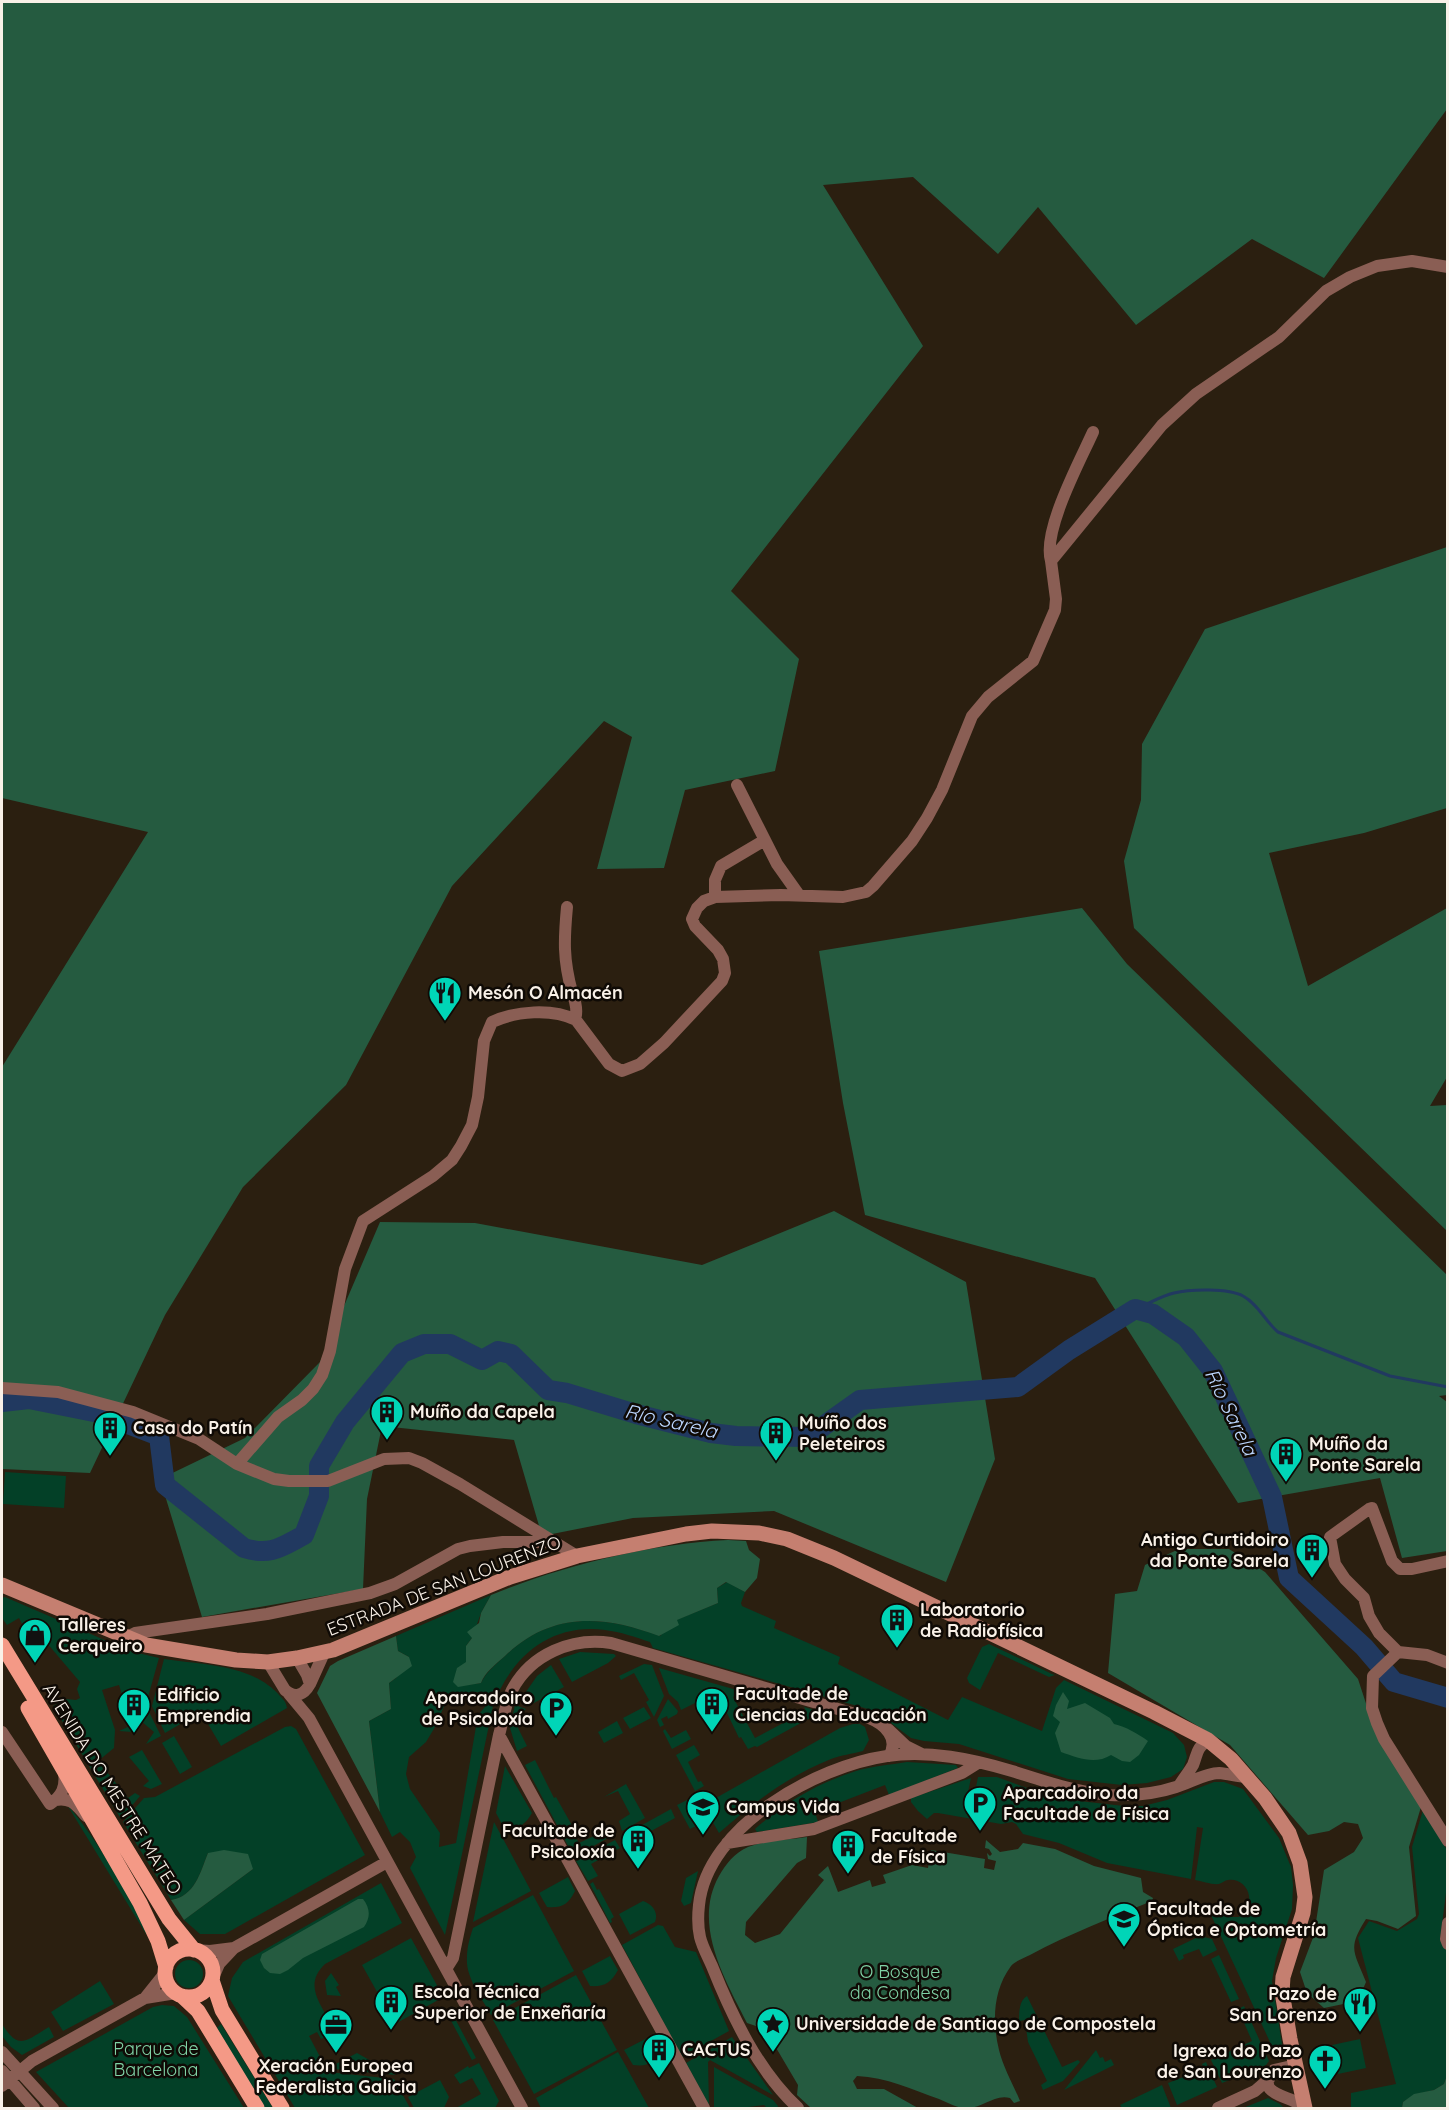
<svg xmlns="http://www.w3.org/2000/svg" width="1449" height="2110" font-family="Quicksand,sans-serif">
  <rect width="100%" height="100%" fill="#2b1f10"/>
  <!-- green -->
  <path fill="#034027" fill-rule="evenodd" d="M5 1472 66 1476 64 1508 3 1504Z
    M727 1582 745 1592 741 1603 742 1606 776 1621 774 1628 840 1657 838 1664 948 1720 962 1697 1042 1731 1056 1688 1064 1680 1173 1733 1184 1745 1187 1757 1183 1769 1171 1777 1147 1783 1122 1785 1068 1779 959 1744 924 1741 911 1738 875 1711 653 1648 650 1642C635 1637 621 1632 605 1630 550 1623 511 1657 493 1706L445 1935 410 1868 416 1857 410 1842 400 1832 392 1837 380 1812 369 1721 391 1709 389 1683 396 1678 409 1657 398 1651 396 1636 491 1595 481 1613 472 1638 466 1646V1662L458 1686 481 1683C486 1672 496 1664 505 1656 551 1611 603 1615 660 1636L676 1620 718 1603 717 1588ZM477 1692 484 1699 485 1707 478 1715 456 1843 439 1847 440 1833 410 1789 406 1774 409 1757 426 1742 435 1727 449 1695Z
    M5 1597 130 1651 159 1658 148 1697 147 1708 161 1736 146 1744 154 1732 141 1721 132 1732 119 1731 132 1725 119 1685 102 1690 115 1730 114 1748 98 1761 128 1798 135 1793 140 1796 121 1819 53 1706 66 1699 76 1700 80 1698 77 1689 80 1682 35 1629 27 1633 19 1618 7 1625 2 1618V1598Z
    M989 1644 1052 1674 1055 1675 1049 1677 998 1653 980 1690 969 1683 967 1678 982 1647Z
    M580 1652 614 1654 616 1656 608 1663 572 1682 559 1659Z
    M164 1659C203 1665 252 1664 280 1696 284 1700 286 1702 287 1708L221 1746 201 1712 165 1733 152 1706Z
    M644 1664 652 1665 664 1696 654 1717 646 1702 649 1700 634 1673 621 1680 619 1676Z
    M551 1665 564 1687 532 1704 521 1699 537 1676Z
    M659 1668 751 1694 745 1698 742 1693 733 1697 755 1738 806 1711 804 1707 821 1712 757 1747 755 1746 748 1749 741 1737 739 1738 717 1692 681 1710 678 1702 669 1694Z
    M668 1699 678 1711 677 1714 668 1719 667 1716 661 1719 664 1725 660 1727 657 1720Z
    M515 1705 526 1709 518 1717 516 1724 527 1746 517 1751 510 1728Z
    M644 1707 651 1718 630 1729 623 1718Z
    M617 1721 623 1733 604 1743 598 1732Z
    M853 1724H860L865 1727 869 1740 863 1751C852 1754 841 1755 831 1759 788 1776 753 1803 719 1833L696 1793 700 1791 707 1803 840 1728Z
    M291 1726 296 1729 365 1855 225 1934H200L184 1920 253 1869 208 1853C200 1873 195 1896 171 1900L123 1822 144 1798 155 1797 285 1727Z
    M665 1729 671 1738 686 1730 691 1739 672 1749 663 1731Z
    M174 1736 192 1767 180 1774 162 1743Z
    M694 1745 700 1755 688 1762 698 1782 701 1781 704 1786 695 1791 676 1755Z
    M142 1750 162 1784 151 1789 143 1786 149 1781 129 1757Z
    M535 1760 554 1798 556 1797 574 1829 572 1831 579 1843 609 1829 613 1835 574 1857 525 1765Z
    M907 1762 956 1765 958 1768 889 1795 885 1785 815 1812 818 1822 757 1832 755 1829C785 1802 818 1783 856 1771 872 1766 890 1765 907 1762Z
    M505 1766 532 1813C525 1825 519 1829 504 1828L496 1813Z
    M978 1777H997L1038 1792 1070 1800 1124 1806H1143L1167 1800 1214 1782H1224L1243 1789 1279 1838 1291 1867 1293 1885 1292 1909 1276 1958 1272 1981 1282 2044 1276 2055 1211 1915 1212 1912C1221 1912 1228 1918 1239 1917 1245 1912 1250 1904 1249 1896 1248 1886 1238 1878 1228 1880 1225 1880 1222 1883 1219 1884 1212 1885 1202 1881 1195 1880L1203 1828 1197 1827 1191 1879 1107 1863 1059 1843 1023 1834 1016 1824 1012 1822 1001 1824 938 1813H934L927 1819 918 1811 911 1802V1798L971 1778 968 1792 970 1796 988 1800 975 1792Z
    M626 1784 645 1818 622 1831 619 1821 630 1814 618 1791 604 1797Z
    M689 1799 702 1823 690 1829 677 1805Z
    M66 1803C100 1843 124 1888 148 1933L146 1934Z
    M671 1809 675 1818 629 1843 624 1835Z
    M1423 1810 1447 1850V1885L1440 1940 1447 1951V2075L1444 2084 1434 2090 1414 2095 1403 2102 1402 2108H1351V2093L1396 2084 1358 1938 1369 1921 1397 1931 1417 1919 1419 1914 1412 1847Z
    M494 1822 531 1891 473 1922Z
    M615 1840 620 1848 591 1864 598 1876 588 1881 576 1861Z
    M698 1871 691 1903 684 1906 681 1901 686 1878Z
    M568 1877 575 1891C568 1905 562 1908 547 1907L539 1893Z
    M593 1882 597 1890 599 1889 614 1917 611 1919 612 1922 610 1923 590 1884Z
    M381 1883 402 1923 325 1964C304 1984 319 2002 331 2023L327 2036 321 2039 317 2032 309 2036 328 2072 394 2079 410 2108H295L228 1996 232 1978 243 1962Z
    M533 1895 574 1971 491 2015C482 1998 465 1977 467 1957 467 1947 470 1937 473 1928Z
    M643 1901C652 1904 659 1912 655 1922L630 1935 619 1914Z
    M658 1925 663 1926 675 1947 696 1952 729 2031 682 2057 622 1945Z
    M1200 1936 1212 1939 1217 1950 1203 1957 1199 1949 1183 1955 1184 1958 1179 1961 1173 1949Z
    M411 1938 439 1989 436 1991 440 1999 395 2024 362 1965Z
    M1219 1955 1239 1999 1231 2002 1211 1959Z
    M610 1956 618 1970C611 1983 604 1987 590 1986L582 1971Z
    M175 1974a14 14 0 1 1 28 0a14 14 0 1 1-28 0Z
    M331 1973 339 1985 336 1987 341 1996 327 1995 325 1981Z
    M576 1975 617 2050 534 2094 493 2020Z
    M100 1981 114 2004 63 2031 51 2012Z
    M1027 1996 1062 2067 1078 2060 1080 2062 1063 2081 1043 2090 1041 2085 1047 2081 1028 2042 1025 2020 1019 2021C1019 2013 1019 2000 1027 1996Z
    M162 2005 174 2006 187 2017 244 2108H69L36 2072 153 2007Z
    M1244 2006 1269 2061 1266 2065 1222 2083 1211 2060 1252 2041 1238 2009Z
    M452 2013 476 2058 472 2060 448 2015Z
    M2 2024C19 2051 25 2041 49 2027L54 2037 22 2055 11 2047 2 2036Z
    M221 2024 273 2108H264L217 2028Z
    M653 2035 661 2049C654 2063 648 2067 633 2065L624 2050Z
    M732 2037 773 2095 710 2060 708 2062 709 2105 686 2063Z
    M1360 2039 1366 2068 1338 2074 1332 2045Z
    M1096 2050 1100 2058 1103 2057 1105 2062 1111 2059 1114 2065 1064 2090Z
    M618 2052 649 2108H541L536 2098Z
    M357 2053 396 2075 334 2069 332 2066Z
    M1206 2062 1217 2087 1177 2105 1168 2083 1204 2069 1202 2064Z
    M479 2063 499 2101 495 2108H456L481 2094 472 2078 460 2084 454 2075 468 2066 469 2068Z
    M714 2067 773 2100 778 2106 777 2108H767L764 2105 741 2108H714Z
    M440 2080 449 2097 444 2108H414L408 2097Z
    M1162 2085 1171 2108H1122L1120 2105Z
    M1268 2098 1280 2104 1284 2108H1243Z"/>
  <!-- forest -->
  <path fill="#255b40" d="M2 2H1447V109L1324 278 1252 239 1136 325 1038 207 998 254 913 177 823 185 923 346 731 591 799 659 775 771 685 790 664 868 597 869 632 737 604 721 452 886 346 1085 243 1187 165 1315 90 1473 2 1469V1067L148 832 2 798Z
    M1447 547V808L1364 833 1269 853 1308 986 1447 908V1077L1430 1106 1447 1105V1231L1134 928 1124 861 1141 800 1142 744 1205 629Z
    M1082 908 1127 964 1447 1275V1395L1439 1396 1447 1402V1551L1402 1558 1380 1478 1238 1503 1095 1278 865 1215 843 1103 819 951Z
    M834 1211 966 1282 995 1459 946 1582 774 1511 633 1518 542 1536 514 1440 382 1426 367 1499 363 1589 202 1617 160 1479 245 1438 320 1362 380 1222 475 1223 702 1265Z
    M728 1540 746 1541 749 1550 760 1559 757 1578 745 1592 726 1582 717 1588 718 1603 677 1620 679 1625 659 1636C604 1615 551 1611 505 1656 496 1664 485 1672 481 1683L458 1687 453 1682 457 1668 466 1662V1646L472 1638 467 1632 479 1623 481 1613 491 1595C565 1565 648 1544 728 1540Z
    M1179 1549H1229L1265 1572 1358 1679 1374 1728 1421 1807 1409 1847 1416 1916 1398 1929 1377 1921 1366 1919C1347 1949 1354 1951 1366 1982L1358 2001 1324 2008 1307 1993 1300 1972 1314 1935 1324 1870 1354 1852 1363 1838 1358 1824 1344 1822 1329 1831 1308 1835 1230 1745 1108 1673 1115 1594 1137 1591 1145 1565Z
    M396 1636 398 1651 409 1657 412 1666 389 1683 391 1709 369 1721 380 1812 317 1693 330 1666 338 1661Z
    M1063 1692 1069 1701 1067 1709 1085 1703 1110 1718 1114 1724C1126 1727 1137 1733 1148 1741L1139 1755 1130 1762 1122 1761 1111 1755C1095 1765 1078 1758 1061 1752L1055 1733 1060 1722 1053 1716 1056 1705Z
    M807 1837 806 1858 797 1863 746 1922 745 1935 755 1943 780 1934 824 1880 818 1875 828 1866 838 1892 870 1880 872 1887 886 1883 883 1875 912 1865 928 1868 931 1850 985 1859 984 1868 994 1870 996 1861 988 1859 987 1853 990 1856 992 1854 989 1849 985 1848 986 1840 1000 1852 1018 1849 1023 1843 1055 1849 1094 1866 1141 1878 1143 1892 1153 1898 1152 1901C1111 1918 1069 1934 1030 1955 1024 1958 1015 1961 1011 1966 993 1990 992 2022 999 2050 1003 2067 1013 2084 1020 2101L1014 2103 1010 2098C993 2094 983 2109 966 2108 957 2108 948 2103 939 2099 913 2090 886 2077 857 2076L853 2081 857 2089H884L918 2108H811L797 2095 798 2085 765 2029 747 2023C725 1980 692 1924 719 1876 726 1864 734 1853 748 1847 765 1840 788 1840 807 1837Z
    M224 1850 248 1854 253 1869 184 1920 171 1900C195 1896 200 1873 208 1853Z
    M358 1899H363C370 1908 371 1917 364 1927L303 1958 288 1970 280 1974 270 1973 264 1968 260 1960 262 1954Z
    M1447 2075V2108H1402L1403 2102 1414 2094 1434 2090 1444 2084Z"/>
  <g fill="none" stroke-linecap="round" stroke-linejoin="round">
    <!-- stream -->
    <path stroke="#213960" stroke-width="3" d="M1135 1309C1148 1304 1161 1296 1174 1293 1190 1289 1229 1288 1243 1296 1258 1304 1265 1321 1278 1332L1390 1376 1448 1387"/>
    <!-- river -->
    <path stroke="#213960" stroke-width="20" d="M2 1402 29 1399 99 1413 159 1436 165 1485 244 1548C271 1556 281 1547 304 1535L319 1496V1466L345 1422 402 1353 424 1344H450L482 1360 498 1351 511 1354 548 1390 567 1393 636 1414 711 1433 736 1436 808 1437 860 1400 1018 1387 1069 1350 1135 1309 1153 1314 1186 1337 1213 1371 1272 1497 1289 1578 1364 1647 1394 1682 1448 1698"/>
    <!-- street -->
    <path stroke="#8a5e54" stroke-width="12" d="M1051 561C1042 531 1080 461 1093 432
      M737 785 777 864 799 895
      M715 897V880L721 866 765 840
      M567 907C564 939 563 959 572 992 575 1000 578 1011 575 1019
      M2 1388 58 1392 133 1412 199 1439 237 1464 274 1479 289 1481H328L384 1459 409 1458 422 1463 460 1484 577 1556
      M237 1464 278 1417 302 1400 313 1389 322 1375 330 1351 345 1269 363 1221 433 1176 452 1160 461 1146 472 1125 478 1097 484 1041 492 1022C516 1011 552 1008 576 1020L609 1064 622 1071 640 1064 664 1043 722 981 725 973 723 959 718 950 695 926 692 919 697 908 704 901 715 897 781 895 843 897 866 892 873 886 912 841 927 818 942 790 972 716 988 697 1033 661 1055 610 1056 599 1051 561 1162 425 1196 394 1279 337 1326 291 1350 277 1377 266 1412 261 1448 267
      M1448 1561 1412 1569H1400L1392 1561 1372 1508 1369 1509 1330 1537 1335 1564 1345 1579 1364 1598 1369 1616 1379 1633 1398 1652 1427 1655 1448 1663
      M125 1638 135 1633 267 1614 370 1593 395 1584 458 1549 470 1546 503 1542H552
      M1398 1652 1373 1676 1372 1708 1377 1723 1384 1739 1448 1841
      M268 1662 285 1690C295 1699 304 1695 310 1684L307 1675 297 1658
      M310 1684 324 1653
      M289 1694 309 1718 522 2108
      M888 1729 906 1746 922 1754
      M2 1732 50 1804C62 1796 66 1787 64 1773
      M499 1735 704 2108
      M1179 1786C1183 1779 1189 1772 1193 1765 1198 1752 1196 1749 1208 1740
      M55 1800C71 1797 76 1805 86 1816
      M727 1843 814 1829 962 1773 978 1763
      M1448 1923 1446 1939 1448 1944
      M194 1950 210 1951 234 1948
      M446 1969 453 1958 499 1735C503 1721 505 1704 512 1690 531 1654 572 1637 611 1643L869 1718C884 1724 900 1738 889 1756
      M212 1980 219 1964 234 1948 387 1862
      M145 1998 165 1973
      M2 2052 53 2108
      M1296 2065 1274 2070C1252 2097 1295 2095 1304 2108
      M2 2071 34 2108
      M2 2086 32 2061 145 1998 176 1993
      M798 2108C758 2071 732 2016 712 1966 708 1957 702 1946 700 1937 698 1928 698 1914 699 1905 707 1826 817 1766 887 1756 929 1750 972 1759 1012 1771 1044 1781 1075 1792 1109 1795 1131 1796 1155 1794 1176 1787 1189 1783 1206 1773 1219 1773 1228 1774 1237 1776 1246 1777
      M1218 2108 1255 2091 1269 2079"/>
    <!-- secondary -->
    <path stroke="#c57f70" stroke-width="15" d="M2 1585 146 1645 236 1660 268 1662 297 1658 333 1650 510 1577 577 1556 686 1534 712 1531 759 1533 787 1539 834 1558 1154 1712 1208 1740 1231 1759 1265 1798 1289 1833 1300 1863 1305 1897 1303 1913 1283 1977 1282 1992 1290 2039 1305 2108"/>
    <!-- primary -->
    <path stroke="#f49986" stroke-width="15" d="M2 1645 169 1919 194 1950
      M28 1708 140 1903 158 1941 166 1967
      M165 1973a24 24 0 1 1 48 0a24 24 0 1 1-48 0Z
      M212 1980 222 2010 282 2108
      M182 1996 198 2011 257 2108"/>
  </g>
  <!-- icons -->
  <defs>
    <g id="restaurant-pin" transform="scale(1.725)"><path d="M0 17L-7.5 6A9.5 9.5 0 1 1 7.5 6Z" fill="#00d5b7" stroke="#0f0a05"/><path d="M-5-6h1v4h1v-4h1v4h1v-4h1v5L-1.5 .5V6h-2V.5L-5-1ZM5-6V6H3V1.5H1.5Q1.5-4 5-6Z" fill="#111"/></g>
    <g id="building-pin" transform="scale(1.725)"><path d="M0 17L-7.5 6A9.5 9.5 0 1 1 7.5 6Z" fill="#00d5b7" stroke="#0f0a05"/><path d="M-4-6H4V6H1V3H-1V6H-4ZM-2.5-4.3h1.7v1.8h-1.7ZM.8-4.3h1.7v1.8H.8ZM-2.5-1h1.7V.8h-1.7ZM.8-1h1.7V.8H.8Z" fill="#111"/></g>
    <g id="shop-pin" transform="scale(1.725)"><path d="M0 17L-7.5 6A9.5 9.5 0 1 1 7.5 6Z" fill="#00d5b7" stroke="#0f0a05"/><path d="M-5-2.5h2.3a2.7 3.5 0 0 1 5.4 0H5L5.5 6h-11ZM-1.5-2.5h3a1.5 2.3 0 0 0-3 0Z" fill="#111"/></g>
    <g id="parking-pin" transform="scale(1.725)"><path d="M0 17L-7.5 6A9.5 9.5 0 1 1 7.5 6Z" fill="#00d5b7" stroke="#0f0a05"/><path d="M-3.5-5.5H1a3.5 3.5 0 0 1 0 7H-1V5.5H-3.5ZM-1-3.4V-.6H.8a1.4 1.4 0 0 0 0-2.8Z" fill="#111"/></g>
    <g id="university-pin" transform="scale(1.725)"><path d="M0 17L-7.5 6A9.5 9.5 0 1 1 7.5 6Z" fill="#00d5b7" stroke="#0f0a05"/><path d="M0-5L7-2L0 1L-7-2ZM-4 1L0 2.5L4 1V4Q0 6-4 4Z" fill="#111"/></g>
    <g id="sight-pin" transform="scale(1.725)"><path d="M0 17L-7.5 6A9.5 9.5 0 1 1 7.5 6Z" fill="#00d5b7" stroke="#0f0a05"/><path d="M0-6L1.8-2.2L6-1.7L2.9 1.2L3.7 5.4L0 3.3L-3.7 5.4L-2.9 1.2L-6-1.7L-1.8-2.2Z" fill="#111"/></g>
    <g id="office-pin" transform="scale(1.725)"><path d="M0 17L-7.5 6A9.5 9.5 0 1 1 7.5 6Z" fill="#00d5b7" stroke="#0f0a05"/><path d="M-6-3h4V-5.5h4V-3h4V5H-6ZM-1-4.5V-3h2v-1.5ZM-6 0V1H6V0Z" fill="#111"/></g>
    <g id="church-pin" transform="scale(1.725)"><path d="M0 17L-7.5 6A9.5 9.5 0 1 1 7.5 6Z" fill="#00d5b7" stroke="#0f0a05"/><path d="M-1.2-6h2.4v3.5h3.3v2.4h-3.3V6h-2.4V-.1h-3.3v-2.4h3.3Z" fill="#111"/></g>
  </defs>
  <g fill-rule="evenodd">
    <use href="#restaurant-pin" x="445" y="993"/>
    <use href="#building-pin" x="387" y="1412"/>
    <use href="#building-pin" x="110" y="1428"/>
    <use href="#building-pin" x="776" y="1433"/>
    <use href="#building-pin" x="1286" y="1454"/>
    <use href="#building-pin" x="1312" y="1550"/>
    <use href="#building-pin" x="897" y="1620"/>
    <use href="#shop-pin" x="35" y="1635"/>
    <use href="#building-pin" x="712" y="1704"/>
    <use href="#building-pin" x="134" y="1705"/>
    <use href="#parking-pin" x="556" y="1708"/>
    <use href="#parking-pin" x="980" y="1803"/>
    <use href="#university-pin" x="703" y="1807"/>
    <use href="#building-pin" x="638" y="1841"/>
    <use href="#building-pin" x="848" y="1846"/>
    <use href="#university-pin" x="1124" y="1919"/>
    <use href="#building-pin" x="391" y="2002"/>
    <use href="#restaurant-pin" x="1360" y="2004"/>
    <use href="#sight-pin" x="773" y="2024"/>
    <use href="#office-pin" x="336" y="2025"/>
    <use href="#building-pin" x="659" y="2050"/>
    <use href="#church-pin" x="1325" y="2061"/>
  </g>
  <g text-anchor="middle" stroke-width="5" stroke-linejoin="round" paint-order="stroke">
    <!-- poi labels -->
    <g font-size="18" font-weight="bold" fill="#f9f1e8" stroke="#0f0a05" text-anchor="start">
      <text x="468" y="999">Mesón O Almacén</text>
      <text x="410" y="1418">Muíño da Capela</text>
      <text x="799" y="1429">Muíño dos<tspan x="799" dy="21">Peleteiros</tspan></text>
      <text x="133" y="1434">Casa do Patín</text>
      <text x="1309" y="1450">Muíño da<tspan x="1309" dy="21">Ponte Sarela</tspan></text>
      <text x="1289" y="1546" text-anchor="end">Antigo Curtidoiro<tspan x="1289" dy="21">da Ponte Sarela</tspan></text>
      <text x="920" y="1616">Laboratorio<tspan x="920" dy="21">de Radiofísica</tspan></text>
      <text x="58" y="1631">Talleres<tspan x="58" dy="21">Cerqueiro</tspan></text>
      <text x="735" y="1700">Facultade de<tspan x="735" dy="21">Ciencias da Educación</tspan></text>
      <text x="157" y="1701">Edificio<tspan x="157" dy="21">Emprendia</tspan></text>
      <text x="533" y="1704" text-anchor="end">Aparcadoiro<tspan x="533" dy="21">de Psicoloxía</tspan></text>
      <text x="1003" y="1799">Aparcadoiro da<tspan x="1003" dy="21">Facultade de Física</tspan></text>
      <text x="726" y="1813">Campus Vida</text>
      <text x="615" y="1837" text-anchor="end">Facultade de<tspan x="615" dy="21">Psicoloxía</tspan></text>
      <text x="871" y="1842">Facultade<tspan x="871" dy="21">de Física</tspan></text>
      <text x="1147" y="1915">Facultade de<tspan x="1147" dy="21">Óptica e Optometría</tspan></text>
      <text x="414" y="1998">Escola Técnica<tspan x="414" dy="21">Superior de Enxeñaría</tspan></text>
      <text x="1337" y="2000" text-anchor="end">Pazo de<tspan x="1337" dy="21">San Lorenzo</tspan></text>
      <text x="796" y="2030">Universidade de Santiago de Compostela</text>
      <text x="682" y="2056">CACTUS</text>
      <text x="1302" y="2057" text-anchor="end">Igrexa do Pazo<tspan x="1302" dy="21">de San Lourenzo</tspan></text>
      <text x="336" y="2072" text-anchor="middle">Xeración Europea<tspan x="336" dy="21">Federalista Galicia</tspan></text>
    </g>
    <!-- street labels -->
    <g font-size="18" fill="#f9f1e8" stroke="#0f0a05">
      <text transform="translate(444 1586) rotate(-21)" y="6">ESTRADA DE SAN LOURENZO</text>
      <text transform="translate(112 1789) rotate(58)" y="6">AVENIDA DO MESTRE MATEO</text>
    </g>
    <!-- park labels -->
    <g font-size="18" fill="#80d3a6" stroke="#0f0a05">
      <text x="900" y="1978">O Bosque<tspan x="900" dy="21">da Condesa</tspan></text>
      <text x="156" y="2055">Parque de<tspan x="156" dy="21">Barcelona</tspan></text>
    </g>
    <!-- water labels -->
    <g font-size="20" font-style="italic" fill="#bbd5fd" stroke="#0f0a05">
      <text transform="translate(1231 1412) rotate(64)" y="7">Río Sarela</text>
      <text transform="translate(671 1421) rotate(13)" y="7">Río Sarela</text>
    </g>
  </g>
  <!-- border -->
  <rect width="1449" height="2110" fill="none" stroke="#f9f1e8" stroke-width="6"/>
</svg>
